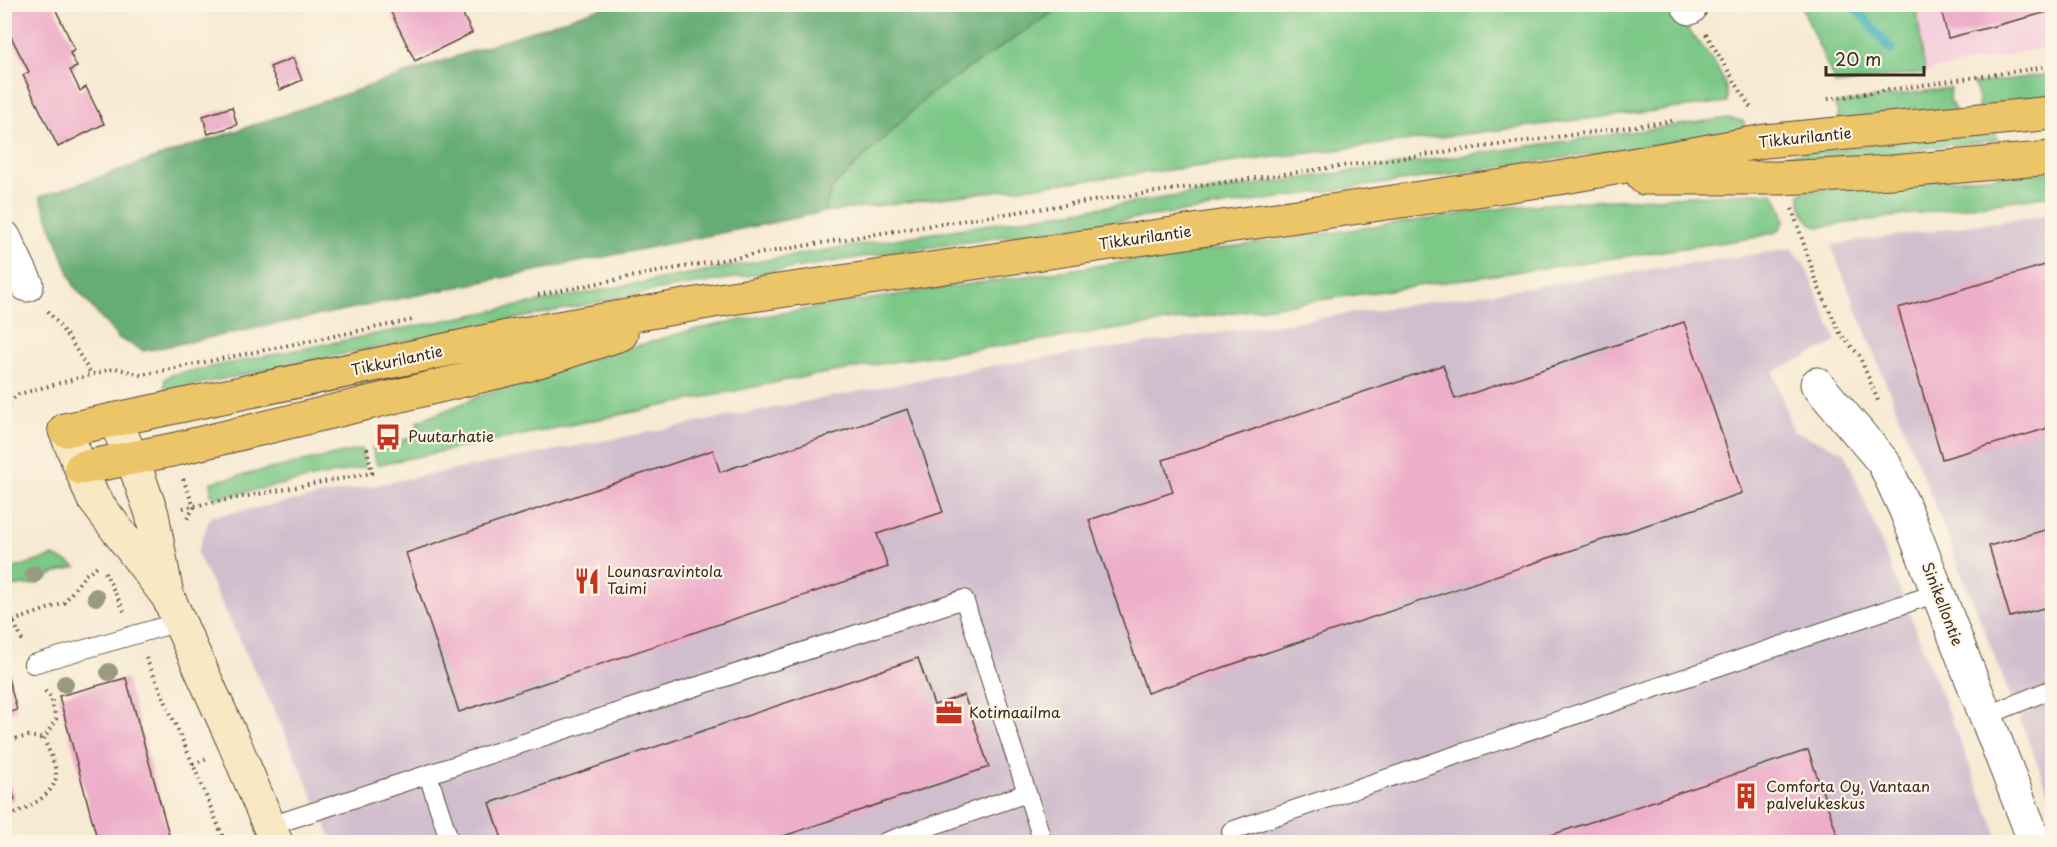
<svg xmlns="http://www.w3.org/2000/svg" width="2057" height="847" font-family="'Playpen Sans',sans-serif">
  <rect width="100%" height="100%" fill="#fcf5e5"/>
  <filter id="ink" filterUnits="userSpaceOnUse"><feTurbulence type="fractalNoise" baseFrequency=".0167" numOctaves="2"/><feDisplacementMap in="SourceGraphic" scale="12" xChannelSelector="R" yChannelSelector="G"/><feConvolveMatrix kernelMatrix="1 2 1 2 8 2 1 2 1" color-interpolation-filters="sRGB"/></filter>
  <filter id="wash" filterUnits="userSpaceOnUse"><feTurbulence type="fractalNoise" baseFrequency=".008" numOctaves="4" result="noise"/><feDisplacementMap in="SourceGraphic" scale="24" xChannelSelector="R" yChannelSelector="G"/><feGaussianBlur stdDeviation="1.35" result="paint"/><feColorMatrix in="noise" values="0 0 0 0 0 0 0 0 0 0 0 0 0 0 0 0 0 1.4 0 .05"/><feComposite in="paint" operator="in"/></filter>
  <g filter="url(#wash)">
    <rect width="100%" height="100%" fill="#f7ead3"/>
    <!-- built -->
    <path fill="#f4cfdd" d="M1889 5H2052V46L1925 72Z"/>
    <!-- industrial -->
    <path fill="#d0bdcd" d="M2052 214V796L2049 793 1831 245Z
      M1791 249 1805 266 1837 342 1773 372 1793 431 1845 452 2000 842H333L283 729 197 553 210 517 991 366Z"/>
    <!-- green -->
    <path fill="#7cc887" stroke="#5c7952" stroke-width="1.5" d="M1064 5H1664C1685 26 1731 71 1727 102L824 212 832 188 930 94Z
      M1801 5H1916L1925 72 1836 85Z
      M2052 74V98L1978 108 1979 99 1974 84Z
      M1950 88C1948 98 1950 103 1956 111L1839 123 1837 110 1834 104Z
      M1728 118 1743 121 1748 132 869 256 653 291 164 391 165 379 171 375C392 331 612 285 833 249 1131 200 1430 161 1728 118Z
      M1995 131 1998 140 1933 147 1882 157 1787 165 1783 155Z
      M2052 172V195L1818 227C1805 222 1799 207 1800 194L1804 191Z
      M1772 192 1780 204 1785 220 1779 231 1753 238 915 358 792 379 377 465 372 448 378 446 379 449 403 444 402 440 420 435 417 422 522 379 692 330 757 317 934 289 1511 207 1572 202Z
      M362 449 365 467 217 498 211 495V482Z
      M53 556 70 563 76 567 54 573 37 584 7 587 5 582V571Z"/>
    <!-- forest -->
    <path fill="#65ac74" stroke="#506b49" stroke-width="1.5" d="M609 5H1064L930 94 832 188 824 212 144 351 118 338 74 286 40 197Z"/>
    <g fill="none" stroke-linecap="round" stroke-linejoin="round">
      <!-- stream -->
      <path stroke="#3daeb6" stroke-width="9" d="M1852 4 1891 50"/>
    </g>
    <g id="blocks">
      <!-- building -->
      <path fill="#edaec9" d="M4 4H53L75 50 70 53 77 67 70 70 80 91 86 87 104 124 58 147 23 75 29 72 4 23Z
        M387 4H458L472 33 415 61Z
        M1940 4H2052V11L1948 38Z
        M293 58 302 80 280 90 270 67Z
        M232 107 237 125 208 134 203 116Z
        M2052 263V427L1942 459 1898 308Z
        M1684 322 1742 493 1147 693 1089 520 1173 492 1163 460 1443 365 1455 399Z
        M908 409 943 512 877 534 888 567 459 712 406 553 713 450 720 472Z
        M2052 528V606L2010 617 1989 546Z
        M918 658 934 705 964 695 989 767 766 842H503L490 803Z
        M5 667 17 710 5 714Z
        M126 678 171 842H98L59 696Z
        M1808 750 1840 842H1530Z
        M7 776 15 800 4 803V777Z"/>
    </g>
  </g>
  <g filter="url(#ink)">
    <use href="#blocks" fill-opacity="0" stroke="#574739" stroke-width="1.5"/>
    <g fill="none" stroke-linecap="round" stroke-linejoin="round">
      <!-- lane casing -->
      <g stroke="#574739" stroke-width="20">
        <path id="lane" d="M33 664 179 622
          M1986 716 2052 689
          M428 775 450 842
          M270 826 964 599 1043 842
          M1231 831 1937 593
          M885 842 1027 793"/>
      </g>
      <!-- street casing -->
      <g stroke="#574739" stroke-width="35">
        <path id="street" d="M1687 4 1690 8
          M4 237 27 285
          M1817 384 1884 463 1906 511 2035 842"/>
      </g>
      <!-- secondary casing -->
      <g stroke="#574739" stroke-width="35">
        <path id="secondary" d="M115 421 132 458 152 514 166 590
          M65 430 93 498 168 597 236 747 276 842"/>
      </g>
      <!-- primary casing -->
      <g stroke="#574739" stroke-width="35">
        <path id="primary" d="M1644 178H1781L1892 172 2052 158
          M65 430 517 335 731 298 1559 178 1765 141 2052 113
          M81 468 172 450 526 365 621 334"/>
      </g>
      <!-- path -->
      <path stroke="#574739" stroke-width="4" stroke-dasharray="1.5 4.5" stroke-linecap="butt" d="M1706 34 1752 110
        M1828 99 2052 66
        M1792 209 1818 286 1841 335 1859 355 1879 403
        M538 295C913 219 1293 174 1672 121
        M48 311 71 341 91 374
        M4 406 19 394 116 368 141 375 413 320
        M183 479 194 507 187 519
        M183 508 372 473 367 448
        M105 572 124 611
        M4 601 23 642
        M13 621 64 603 85 575 100 564
        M146 658 193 764 225 842
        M4 741 29 736 44 739
        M193 764 207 759
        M4 819C22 809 55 798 56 775 56 764 48 749 44 739L56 719 51 698 42 688"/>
      <!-- lane -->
      <use href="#lane" stroke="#fff" stroke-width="18"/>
      <!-- street -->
      <use href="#street" stroke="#fff" stroke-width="33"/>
      <!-- secondary -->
      <use href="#secondary" stroke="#f8e8c3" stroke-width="33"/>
      <!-- primary -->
      <use href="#primary" stroke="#edc569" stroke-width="33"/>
    </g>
    <!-- trees -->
    <g fill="#9a9a81">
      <circle cx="34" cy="574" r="9"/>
      <circle cx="96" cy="597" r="9"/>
      <circle cx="109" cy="672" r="9"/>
      <circle cx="65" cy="684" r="9"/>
    </g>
  </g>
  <!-- icons -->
  <defs>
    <g id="bus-bare" transform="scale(2.07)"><path d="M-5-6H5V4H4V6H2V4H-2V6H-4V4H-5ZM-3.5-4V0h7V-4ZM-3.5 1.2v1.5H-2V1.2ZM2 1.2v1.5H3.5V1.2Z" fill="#c8321e" stroke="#fcf5e5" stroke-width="2.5" paint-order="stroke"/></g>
    <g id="restaurant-bare" transform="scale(2.07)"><path d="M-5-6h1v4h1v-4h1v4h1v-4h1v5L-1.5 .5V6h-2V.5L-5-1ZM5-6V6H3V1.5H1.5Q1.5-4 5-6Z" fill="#c8321e" stroke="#fcf5e5" stroke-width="2.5" paint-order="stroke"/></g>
    <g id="office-bare" transform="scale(2.07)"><path d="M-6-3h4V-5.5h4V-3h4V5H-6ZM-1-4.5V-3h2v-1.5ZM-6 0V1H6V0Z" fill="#c8321e" stroke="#fcf5e5" stroke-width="2.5" paint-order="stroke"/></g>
    <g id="building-bare" transform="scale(2.07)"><path d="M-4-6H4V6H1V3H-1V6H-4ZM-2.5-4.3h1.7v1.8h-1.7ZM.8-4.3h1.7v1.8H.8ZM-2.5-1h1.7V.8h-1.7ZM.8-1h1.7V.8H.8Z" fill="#c8321e" stroke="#fcf5e5" stroke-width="2.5" paint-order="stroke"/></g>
  </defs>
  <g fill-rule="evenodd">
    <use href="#bus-bare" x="388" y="437"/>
    <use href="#restaurant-bare" x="587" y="581"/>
    <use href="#office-bare" x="949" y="713"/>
    <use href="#building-bare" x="1746" y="796"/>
  </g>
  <g text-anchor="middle" stroke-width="4.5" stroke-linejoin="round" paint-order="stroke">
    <!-- street labels -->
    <g font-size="15" fill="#3b2a1e" stroke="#fcf5e5">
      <text transform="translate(1805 138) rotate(-6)" y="5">Tikkurilantie</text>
      <text transform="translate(1145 238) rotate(-8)" y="5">Tikkurilantie</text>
      <text transform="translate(397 361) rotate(-12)" y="5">Tikkurilantie</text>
      <text transform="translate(1942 604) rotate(69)" y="5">Sinikellontie</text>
    </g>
    <!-- poi labels -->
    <g font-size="15" fill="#3b2a1e" stroke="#fcf5e5" text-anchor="start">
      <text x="408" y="442">Puutarhatie</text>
      <text x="607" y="577">Lounasravintola<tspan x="607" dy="17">Taimi</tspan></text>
      <text x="969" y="718">Kotimaailma</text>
      <text x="1766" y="792">Comforta Oy, Vantaan<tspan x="1766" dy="17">palvelukeskus</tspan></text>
    </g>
  </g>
  <!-- margin -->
  <rect width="2057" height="847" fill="none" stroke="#fcf5e5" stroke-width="24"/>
  <!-- scale -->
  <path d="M1826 66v9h98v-9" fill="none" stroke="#3b2a1e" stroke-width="3"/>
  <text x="1835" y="66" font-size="18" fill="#3b2a1e" stroke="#fcf5e5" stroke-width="4.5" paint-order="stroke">20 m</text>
</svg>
